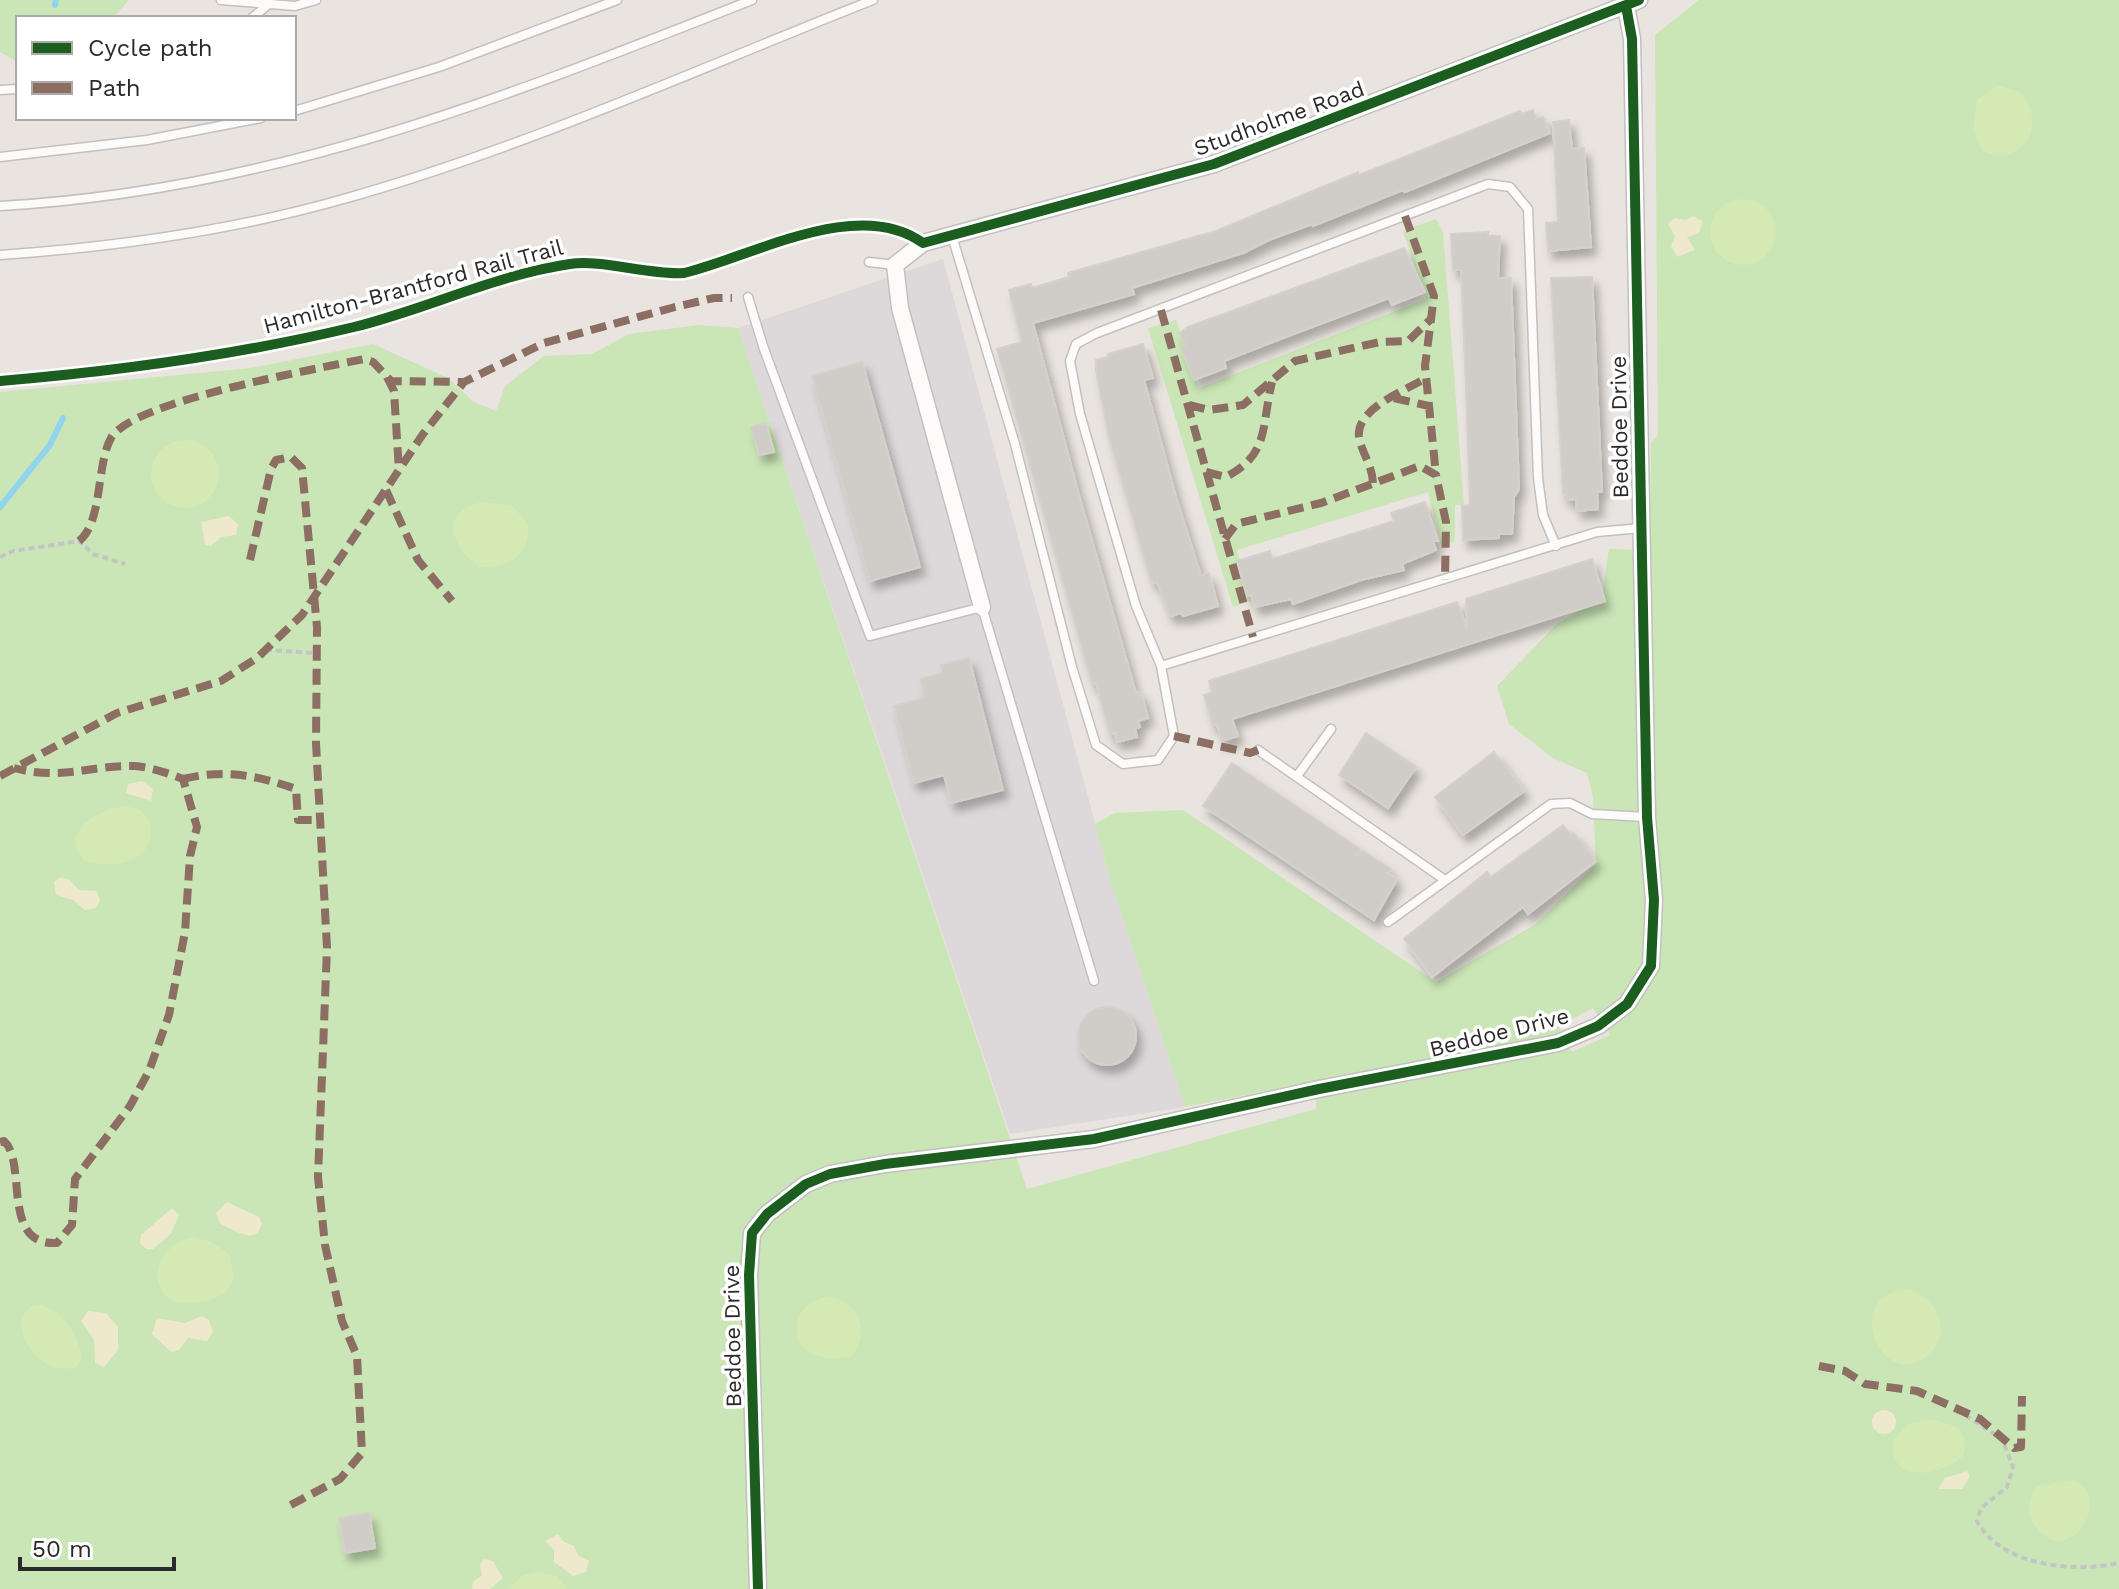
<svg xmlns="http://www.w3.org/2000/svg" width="2119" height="1589" font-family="'Work Sans',sans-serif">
  <defs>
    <filter id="shadow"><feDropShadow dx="5" dy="8" stdDeviation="4" flood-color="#0004"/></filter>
  </defs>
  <rect width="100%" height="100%" fill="#e9e4df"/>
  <!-- industrial -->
  <path fill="#ddd9db" d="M943 259 1111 882 1185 1107 1010 1134 738 328Z"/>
  <!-- green -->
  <path fill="#cae5b6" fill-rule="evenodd" d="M0 0H129L113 18H18V62L0 52Z
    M1699 0H2119V1589H0V392L251 368 373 344 448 378 474 402 496 411 505 386 544 356 592 354 629 334 699 325 738 328 1027 1189 1316 1109V1081L1185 1107 1111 882 1095 824 1115 813 1183 810 1436 982 1536 924 1596 864 1593 797 1587 773 1553 758 1509 724 1497 686 1557 624 1602 597 1609 549 1650 550 1651 442 1658 435 1655 35ZM1593 1008 1610 1035 1572 1052 1559 1026Z
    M1436 219 1443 232 1464 505H1455V542L1441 544 1428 492 1237 550 1251 601 1233 607 1148 328 1176 320 1199 388 1426 299 1403 231Z"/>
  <!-- sand -->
  <path fill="#eee8cc" d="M1694 216 1703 222 1699 233 1687 237 1695 250 1677 257 1671 246 1675 236 1668 224 1674 218 1686 220Z
    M229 516 238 524 236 535 221 537 211 546 205 545 201 522Z
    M142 781 153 789 151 801 126 793 128 784Z
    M61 877 70 880 79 890 97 891 100 901 96 908 85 910 73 900 56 895 54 882Z
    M227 1202 259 1217 262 1224 258 1233C245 1240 232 1228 220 1224L216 1213Z
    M172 1208 179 1215 171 1234 153 1249H146L140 1243 141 1235Z
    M88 1311 106 1313 118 1327V1350L104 1367 95 1363 94 1340 81 1321Z
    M202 1316 209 1320 213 1332 207 1341 188 1338 179 1350 171 1352 152 1334 157 1318 185 1323Z
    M1872 1422a12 12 0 1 1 24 0a12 12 0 1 1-24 0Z
    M1967 1471 1970 1476 1962 1489H1938L1945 1478Z
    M558 1534 564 1542 574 1546 578 1555 589 1561 586 1572 573 1576 554 1562V1550L545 1541Z
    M484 1559 493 1561 503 1578 490 1589H472L473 1582 482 1575 480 1565Z"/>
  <!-- pitch -->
  <path fill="#d5e9b4" d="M1998 85 2022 93C2047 127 2024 167 1982 151L1973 130 1977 100Z
    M1710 232a33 33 0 1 1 66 0a33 33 0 1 1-66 0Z
    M151 474a34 34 0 1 1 68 0a34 34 0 1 1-68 0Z
    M482 502 512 505 528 524C532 554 506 570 479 567 451 547 438 512 482 502Z
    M126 806 141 810 150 822C157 864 114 869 84 861L74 845C77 820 104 809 126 806Z
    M193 1237 212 1242 229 1254 234 1278C225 1304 195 1304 172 1301 143 1281 162 1242 193 1237Z
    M1909 1289C1935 1297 1953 1330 1931 1352 1884 1400 1837 1293 1909 1289Z
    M825 1297C858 1297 872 1331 852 1356 822 1363 786 1353 799 1315L809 1303Z
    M40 1305C65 1312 76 1332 82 1356L77 1367C30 1381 0 1307 40 1305Z
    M1934 1419 1959 1428 1966 1442 1963 1456C1942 1477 1887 1485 1893 1440L1908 1424Z
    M2071 1480C2119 1493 2066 1578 2033 1522 2026 1510 2029 1499 2036 1487Z
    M534 1572 557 1576 568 1589H509L522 1576Z"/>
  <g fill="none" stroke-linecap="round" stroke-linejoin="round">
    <!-- stream -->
    <path stroke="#90d4ed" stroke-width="6" d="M55 5 56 0
      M0 507 50 445 63 418"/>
  </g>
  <!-- building -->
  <path fill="#d0cdc9" stroke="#d4d0cb" stroke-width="2" filter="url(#shadow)" d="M1533 110 1536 119 1543 117 1550 133 1405 192 1403 190 1313 226 1312 224 1269 240 1243 253 1132 288 1134 294 1033 323 1080 499 1136 693 1141 692 1148 718 1138 721 1140 727 1135 728 1137 737 1117 742 1115 733 1110 734 1096 682 1092 683 997 349 1022 342 1009 290 1031 284 1032 288 1069 277 1068 273 1216 231 1358 172 1359 175 1520 111 1522 114Z
    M1569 120 1572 149 1584 148 1591 247 1548 251 1546 223 1558 222 1553 122Z
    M1488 232V236H1500L1498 278H1511L1519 489 1514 497 1512 534H1499V538L1463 540 1462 506 1470 505 1466 390 1461 270H1453L1451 234Z
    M1404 248 1425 292 1392 305 1389 298 1283 338 1224 361 1226 368 1194 380 1181 347 1185 345 1180 333 1188 327Z
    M1592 277 1602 492H1597L1598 509 1577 511 1576 499 1567 500V493L1563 494 1551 278Z
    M1143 344 1153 378 1144 380 1176 497 1201 576 1209 573 1218 606 1183 616 1182 613 1170 616 1157 582 1154 583 1150 577 1109 437 1096 371V360L1108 357V354Z
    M862 362 920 567 870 581 812 376Z
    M766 423 774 452 759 455 751 427Z
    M1425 502 1438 541H1433L1436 550 1402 564 1404 570 1361 580 1293 604 1291 599 1255 607 1251 595 1247 596 1237 561 1270 551 1272 559 1394 521 1391 513Z
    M1592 559 1605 601 1232 719 1238 736 1222 741 1217 724 1213 725 1204 695 1212 692 1209 681 1457 602 1467 627 1466 599Z
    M969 658 1003 790 951 803 944 775 914 783 894 706 925 698 921 679 943 673 941 665Z
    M1366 733 1416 767 1388 808 1339 775Z
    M1494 752 1524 791 1463 835 1435 797Z
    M1232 763 1360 849 1355 857 1363 851 1391 869 1388 873 1397 879 1374 920 1203 806Z
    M1563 825 1571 835 1574 833 1596 861 1528 914 1523 907 1432 977 1404 939 1487 872 1491 877Z
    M1078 1036a29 29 0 1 1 58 0a29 29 0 1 1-58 0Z
    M369 1513 375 1548 345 1553 339 1518Z"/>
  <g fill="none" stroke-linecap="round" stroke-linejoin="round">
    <!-- lane casing -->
    <g stroke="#c2c0c1" stroke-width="11">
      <path id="lane" d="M221 0 295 6 316 0
        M252 18 270 3
        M0 90 18 89
        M294 111 439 67 617 0
        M0 157 147 140 261 118
        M0 206C271 191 503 98 752 0
        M952 236 1015 444 1072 667 1096 745 1123 764 1158 760 1174 736 1161 666 1136 606 1080 414 1070 361 1076 344 1097 333 1488 184 1510 187 1528 209 1538 478 1543 515 1556 546
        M0 255C114 247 230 231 340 200 523 149 697 69 873 0
        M869 262 895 265
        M748 297 764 349 870 636 982 607 1094 981
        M1161 666 1597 532 1641 528
        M1258 750 1445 880
        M1297 776 1331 729
        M1388 922 1551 804 1570 803 1592 814 1646 817"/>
    </g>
    <!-- street casing -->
    <g stroke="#c2c0c1" stroke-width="19">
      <path id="street" d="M982 607 900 308 895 265 923 243 1214 164 1639 0
        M758 1589 749 1275 752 1233 767 1214 806 1184 830 1174 885 1164 1094 1139 1319 1089 1558 1043 1598 1026 1627 1004 1651 966 1654 900 1647 817 1632 39 1626 6"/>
    </g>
    <!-- path -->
    <path stroke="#c5c4c4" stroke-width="4" stroke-dasharray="6 4" stroke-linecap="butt" d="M0 557 13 551 79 541 93 554 125 564
      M266 650 316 653
      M1957 1410 2002 1439 2013 1467 2007 1487 1981 1508 1977 1521C2001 1566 2074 1573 2119 1563"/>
    <!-- lane -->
    <use href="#lane" stroke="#fcfbfa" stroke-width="8"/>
    <!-- street -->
    <use href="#street" stroke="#fcfbfa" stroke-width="16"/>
    <!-- quiet -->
    <path stroke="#8d6e63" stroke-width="8" stroke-dasharray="16 8" stroke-linecap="butt" d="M1405 216 1434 296 1425 366 1436 475
      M1161 310 1253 637
      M387 377 394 391 399 471
      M1394 398 1429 406
      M1189 405 1209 410 1243 405 1295 361 1380 342 1408 341 1431 319
      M1206 472 1226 477C1270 454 1261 427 1272 382
      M1373 483C1372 466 1365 458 1360 442 1350 410 1405 391 1426 378
      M386 490 418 560 452 601
      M1225 539 1236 524 1321 503 1420 466 1436 475 1446 522 1445 580
      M79 541C103 522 96 465 111 438 132 401 317 369 364 359L373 362 391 381 464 382
      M250 560 271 469 276 460 291 457 302 468 317 627 316 743 327 948 318 1177 325 1245 342 1321 357 1356 362 1453 340 1479 287 1507
      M1174 736 1250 753 1258 750
      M0 776 117 713 221 681 257 658 302 615 423 434 464 382 544 343 675 307 714 298H732
      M183 779C224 769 256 775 296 789L298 820H319
      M0 1142 4 1141C28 1163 0 1246 57 1243L72 1225 75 1179 130 1106 149 1071 169 1015 185 932 190 856 197 827 183 779C167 773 151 767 134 766 88 765 64 781 14 768
      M1819 1366 1845 1371 1865 1384 1917 1391 1980 1419 2014 1448 2021 1447 2022 1396"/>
    <!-- cycleway casing -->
    <g stroke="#fff" stroke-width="15">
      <path id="cycleway" d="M0 381C120 371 237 355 354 327 427 309 495 275 570 264 601 259 648 275 684 273 754 256 858 196 923 243L1214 164 1639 0
        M758 1589 749 1275 752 1233 767 1214 806 1184 830 1174 885 1164 1094 1139 1319 1089 1558 1043 1598 1026 1627 1004 1651 966 1654 900 1647 817 1632 39 1626 6"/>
    </g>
    <!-- cycleway -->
    <use href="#cycleway" stroke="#1b5e20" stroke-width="10"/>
  </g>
  <g text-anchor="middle" stroke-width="7" stroke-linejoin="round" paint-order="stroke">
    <!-- street labels -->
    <g font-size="22" fill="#2a2a2a" stroke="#fff">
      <text transform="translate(1279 118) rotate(-20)" y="8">Studholme Road</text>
      <text transform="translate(413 286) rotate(-15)" y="8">Hamilton-Brantford Rail Trail</text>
      <text transform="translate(1619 427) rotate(-91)" y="8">Beddoe Drive</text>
      <text transform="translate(1499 1032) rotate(-14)" y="8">Beddoe Drive</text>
      <text transform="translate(732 1336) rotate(-91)" y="8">Beddoe Drive</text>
    </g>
  </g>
  <!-- legend -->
  <rect x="16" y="16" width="280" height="104" fill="#ffffff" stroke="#aaaaaa" stroke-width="2"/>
  <rect x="32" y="42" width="40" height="12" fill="#1b5e20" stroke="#aaaaaa" stroke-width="2"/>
  <text x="88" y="56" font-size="24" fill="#2a2a2a">Cycle path</text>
  <rect x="32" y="82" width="40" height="12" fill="#8d6e63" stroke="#aaaaaa" stroke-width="2"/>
  <text x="88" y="96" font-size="24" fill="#2a2a2a">Path</text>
  <!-- scale -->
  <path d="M20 1557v12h154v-12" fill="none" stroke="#2a2a2a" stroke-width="4"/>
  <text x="32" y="1557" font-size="24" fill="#2a2a2a" stroke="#ffffff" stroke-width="6" paint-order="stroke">50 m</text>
</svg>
